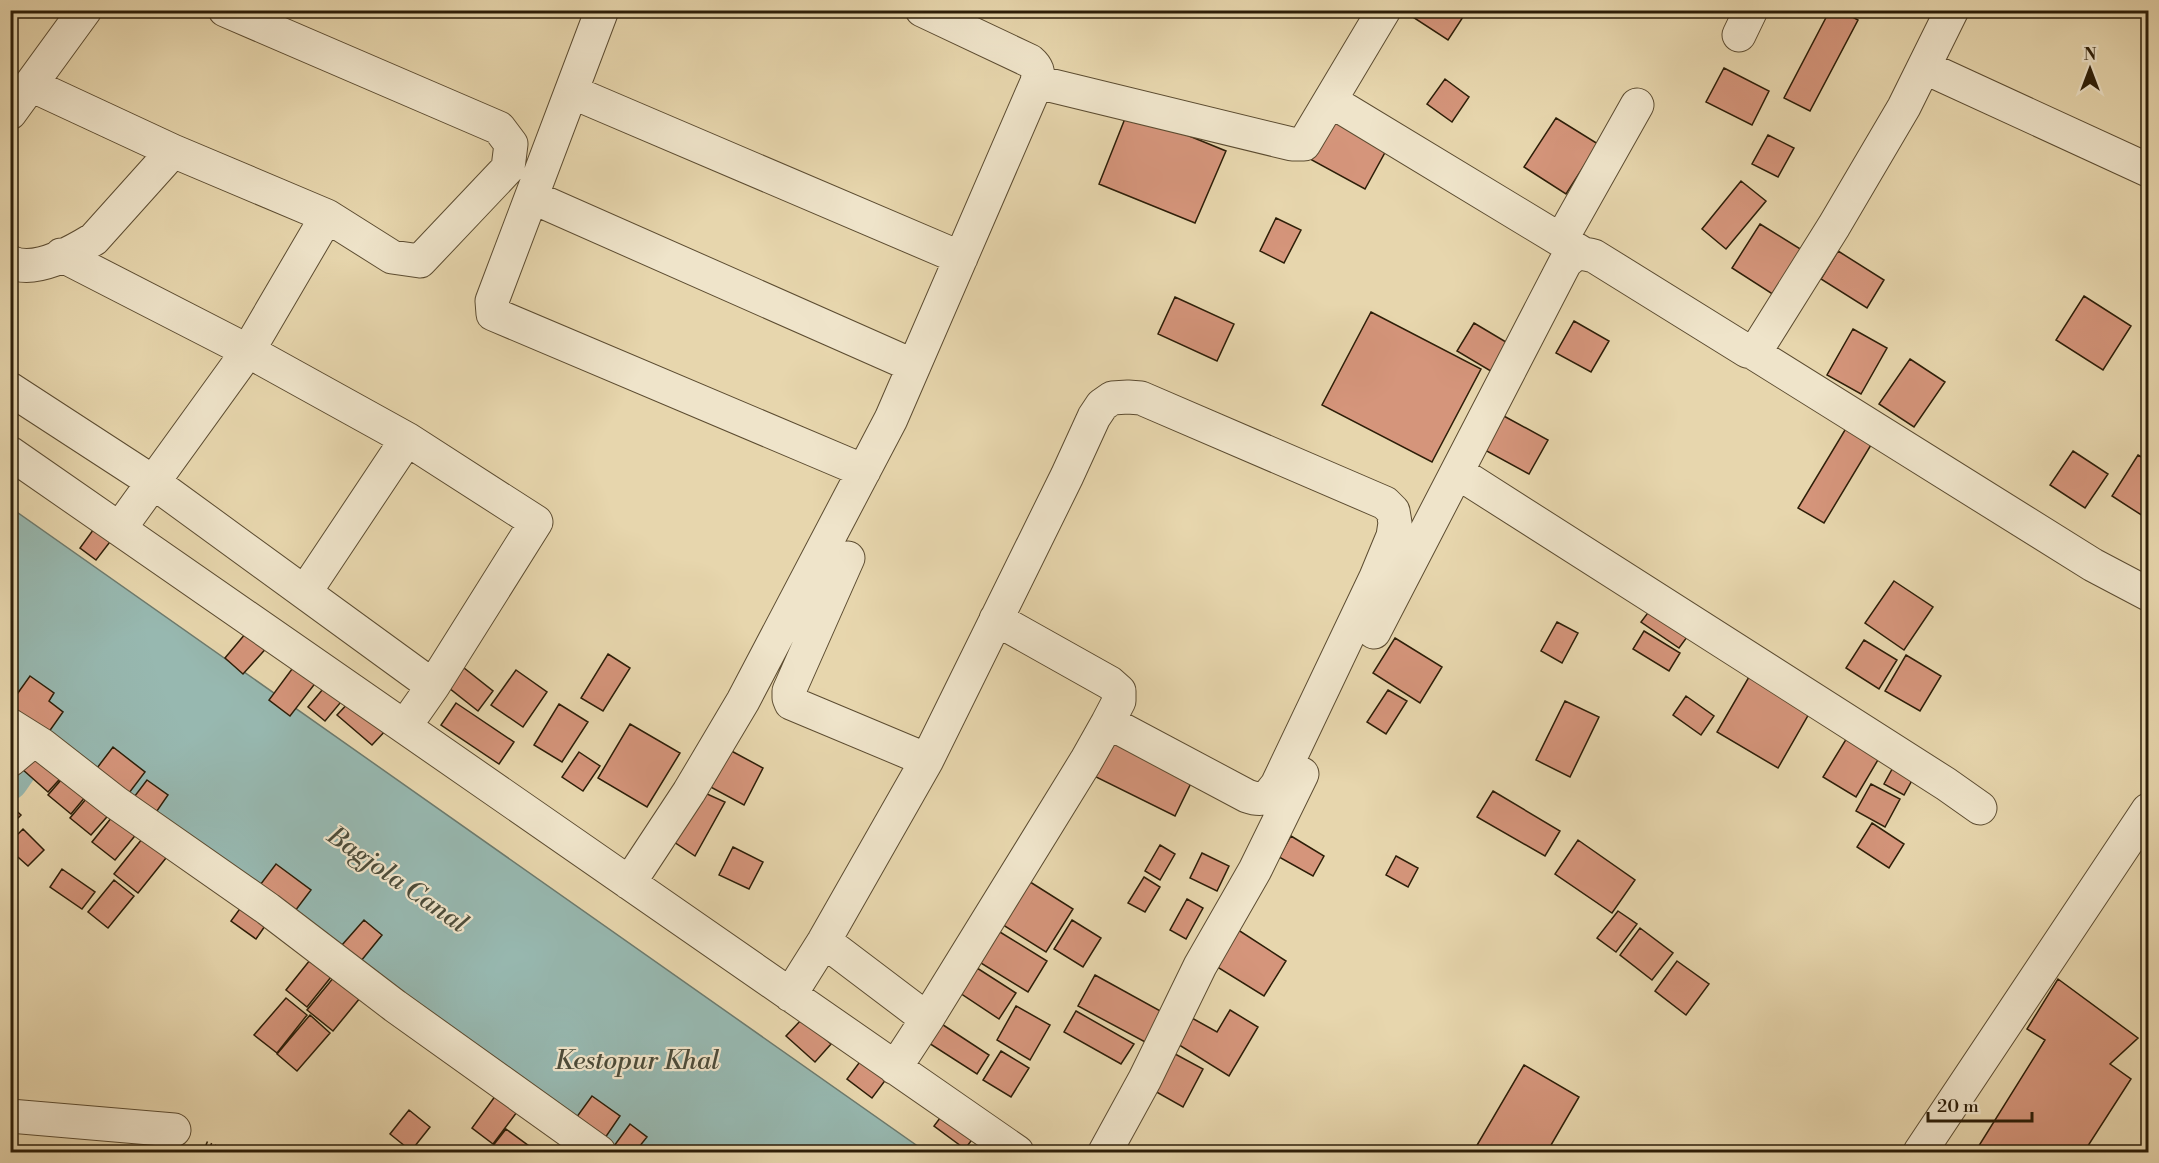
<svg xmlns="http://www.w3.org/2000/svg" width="2159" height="1163" font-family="'Libre Bodoni',serif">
  <rect width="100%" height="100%" fill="#e7d6ad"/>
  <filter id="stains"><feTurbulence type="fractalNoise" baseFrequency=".00333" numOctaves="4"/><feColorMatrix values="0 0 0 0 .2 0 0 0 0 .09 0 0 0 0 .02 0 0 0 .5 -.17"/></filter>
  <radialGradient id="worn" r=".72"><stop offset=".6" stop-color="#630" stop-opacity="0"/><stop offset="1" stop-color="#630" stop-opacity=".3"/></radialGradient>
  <!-- water -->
  <path fill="#97b8b0" stroke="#6d7a6d" stroke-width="1.5" d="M11 508 926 1152H610L11 726Z"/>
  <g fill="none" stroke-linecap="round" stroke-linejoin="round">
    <!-- canal -->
    <path stroke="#97b8b0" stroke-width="36" d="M10 782 31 752"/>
  </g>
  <!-- building -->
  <path fill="#d5957b" stroke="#2d1e08" stroke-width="1.5" d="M1402 10H1451L1463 17 1448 40Z
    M1830 10H1840L1858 20 1810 111 1784 98Z
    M1724 68 1769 91 1752 125 1706 102Z
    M1445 79 1469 97 1452 122 1427 104Z
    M1128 111 1226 151 1195 223 1099 184Z
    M1333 117 1388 147 1365 189 1310 159Z
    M1556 118 1598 144 1566 194 1524 167Z
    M1768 135 1794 148 1778 177 1752 164Z
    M1741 181 1766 201 1726 249 1702 229Z
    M1276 218 1301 230 1284 263 1260 251Z
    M1760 224 1802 250 1774 295 1732 268Z
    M1838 251 1884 280 1867 308 1821 279Z
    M2084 296 2131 326 2103 370 2056 340Z
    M1175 297 1234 324 1217 361 1158 334Z
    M1371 312 1481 369 1432 462 1322 405Z
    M1574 321 1609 341 1591 372 1556 353Z
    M1474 323 1511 345 1494 373 1457 351Z
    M1853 329 1887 348 1861 394 1827 375Z
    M1910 359 1945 382 1914 427 1879 404Z
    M1502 415 1548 440 1529 474 1483 449Z
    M1848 425 1874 440 1824 523 1798 508Z
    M2073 451 2108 474 2085 508 2050 485Z
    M2138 455 2148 461V514L2146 518 2112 496Z
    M96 526 113 538 96 560 80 548Z
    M1894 581 1933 607 1904 650 1865 623Z
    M1656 602 1693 629 1679 648 1641 622Z
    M1557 622 1578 633 1562 663 1541 651Z
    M251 627 270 644 243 674 225 658Z
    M1644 631 1680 653 1669 671 1633 649Z
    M1395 638 1442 667 1420 703 1373 673Z
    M1864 640 1897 660 1879 689 1846 668Z
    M608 654 630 668 603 711 581 698Z
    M1906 655 1941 676 1920 711 1885 691Z
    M459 664 493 691 478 711 444 684Z
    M295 665 317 681 290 716 269 700Z
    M516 670 547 692 523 727 491 705Z
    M1753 670 1814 705 1778 768 1717 732Z
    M30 676 54 693 49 701 63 712 46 736 10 711V704Z
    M328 683 346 696 325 721 308 707Z
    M1388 690 1407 701 1386 734 1367 722Z
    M1686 696 1714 716 1701 735 1673 715Z
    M352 699 387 729 372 745 337 715Z
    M1565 701 1599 717 1570 777 1536 760Z
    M456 703 514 742 499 764 441 725Z
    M559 704 588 722 562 762 534 745Z
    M630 724 680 753 647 807 598 778Z
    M1853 728 1885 748 1856 797 1823 777Z
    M1113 738 1193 779 1175 816 1094 776Z
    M41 746 68 770 48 792 22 769Z
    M113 747 145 772 126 797 94 772Z
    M724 747 763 768 744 805 705 784Z
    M579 752 600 766 583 791 562 777Z
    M1896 762 1916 773 1904 795 1884 784Z
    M68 772 91 790 71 814 48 795Z
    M147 780 168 795 150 821 128 805Z
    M1871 784 1900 799 1885 827 1856 811Z
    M696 789 725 802 695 856 665 836Z
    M1493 791 1560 831 1545 856 1477 817Z
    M92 792 113 810 91 835 70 818Z
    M10 805 21 815 10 826Z
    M120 807 143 826 115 860 92 842Z
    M1872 823 1904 844 1889 868 1857 847Z
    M23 829 44 850 28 866 10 850V842Z
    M150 829 174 848 138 893 114 874Z
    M1291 836 1324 856 1313 876 1279 857Z
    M1578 840 1635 880 1612 913 1555 874Z
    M1160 845 1175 854 1160 880 1145 871Z
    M733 847 763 862 749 889 719 875Z
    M1202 853 1229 866 1217 891 1190 878Z
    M1396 856 1418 868 1408 887 1386 875Z
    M276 864 311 890 292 915 257 889Z
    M62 869 95 892 82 909 50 887Z
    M1144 877 1160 887 1145 912 1128 903Z
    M114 880 134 896 108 928 88 912Z
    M1027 880 1073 909 1046 952 1000 923Z
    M247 899 272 916 256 939 231 921Z
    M1187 899 1203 908 1186 939 1170 930Z
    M1618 911 1637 924 1616 952 1597 938Z
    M364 920 382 935 361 961 342 945Z
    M1072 920 1101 938 1083 967 1054 949Z
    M1229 924 1286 961 1264 996 1206 960Z
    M1640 928 1673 953 1652 980 1620 955Z
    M995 929 1047 961 1028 992 976 960Z
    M310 960 331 977 307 1007 286 990Z
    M1677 961 1709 984 1686 1015 1655 991Z
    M977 968 1016 993 999 1019 960 993Z
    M1095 975 1164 1013 1147 1043 1078 1006Z
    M334 977 360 998 333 1031 307 1010Z
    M2058 979 2138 1038 2110 1064 2131 1079 2084 1152H1975L2045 1040 2027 1029Z
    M286 998 307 1015 277 1053 254 1035Z
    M1016 1006 1050 1025 1030 1060 997 1040Z
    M1230 1010 1258 1027 1229 1076 1176 1043 1192 1018 1217 1032Z
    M1076 1011 1134 1044 1121 1064 1064 1032Z
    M310 1015 330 1033 297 1071 277 1054Z
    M802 1019 831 1044 815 1062 786 1036Z
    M934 1019 989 1055 977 1074 921 1038Z
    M1164 1048 1203 1069 1183 1107 1144 1085Z
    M1001 1051 1029 1068 1011 1097 983 1080Z
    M862 1059 887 1078 872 1098 847 1079Z
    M1524 1065 1579 1097 1547 1152H1473Z
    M501 1088 523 1104 493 1144 472 1128Z
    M592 1096 620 1116 605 1138 576 1118Z
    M409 1110 430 1127 411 1151 390 1134Z
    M946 1110 977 1133 965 1149 934 1126Z
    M630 1124 647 1137 635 1152H623L614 1146Z
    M506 1129 529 1146 524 1152H488Z"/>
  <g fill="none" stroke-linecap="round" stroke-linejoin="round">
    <!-- minor casing -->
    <g stroke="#5c4c31" stroke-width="35">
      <path id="minor" d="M225 10 499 128 511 144 508 168 420 261 392 257 327 216
        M602 10 492 301 493 314 864 471
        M1739 35 1751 10
        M1924 67 2148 170
        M1037 82 1292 144H1304L1384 10
        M31 85 173 151
        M572 92 961 258
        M1331 101 1582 253
        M10 113 85 10
        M532 197 914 366
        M1561 240 1637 105
        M61 255 248 351 407 439 536 522 433 686 405 726
        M10 262C35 274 73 252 94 239L173 151 327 216 248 351 120 528
        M1752 352 2093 565 2148 594
        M10 389 153 482 433 686
        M10 453 1017 1152
        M1457 472 1946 784 1980 808
        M848 558 789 691V698L791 703 927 760
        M305 592 407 439
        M1374 632 1565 263C1575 253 1580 252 1594 256L1747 351 1752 352 1757 349 1834 226 1904 107 1952 10
        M10 725 42 745 115 802 268 909 395 1006 599 1152
        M10 760 34 740
        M629 883 689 792 743 701 891 419 1037 82C1039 72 1037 67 1030 61L922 10
        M790 995 824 941
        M927 1019 1086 761 1108 722
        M895 1068 927 1019 824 941 927 760 1067 476 1094 417 1102 405 1112 398 1128 397 1141 398 1385 503 1393 511 1395 523 1393 536 1376 577 1277 785C1267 798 1264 802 1247 796L1108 722 1119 701V691L1110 683 996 619
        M10 1116 174 1130
        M1105 1152 1145 1079 1200 966 1255 870 1302 774
        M1920 1152 2148 810"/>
    </g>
    <!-- path -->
    <path stroke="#2d1e08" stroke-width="4" stroke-dasharray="1.5 3" stroke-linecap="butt" d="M206 1143 228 1152"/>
    <!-- minor -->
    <use href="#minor" stroke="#efe4ca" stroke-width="33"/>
  </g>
  <g text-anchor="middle" stroke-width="4.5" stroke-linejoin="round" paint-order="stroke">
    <!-- water labels -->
    <g font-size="26" font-style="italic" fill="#4d4c3a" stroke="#efe4ca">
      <text transform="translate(398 879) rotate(35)" y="9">Bagjola Canal</text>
      <text x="637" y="1069">Kestopur Khal</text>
    </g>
  </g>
  <!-- margin -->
  <rect width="2159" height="1163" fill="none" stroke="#e7d6ad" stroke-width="36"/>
  <rect x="12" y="12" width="2135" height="1139" fill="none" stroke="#2d1e08" stroke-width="3"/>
  <rect x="18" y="18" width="2123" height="1127" fill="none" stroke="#2d1e08" stroke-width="1.5"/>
  <!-- north arrow -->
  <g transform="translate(2090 69)" stroke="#efe4ca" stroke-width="4.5" paint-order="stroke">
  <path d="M0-4.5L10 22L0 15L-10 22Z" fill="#2d1e08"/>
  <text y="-9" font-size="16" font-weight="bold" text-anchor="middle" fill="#2d1e08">N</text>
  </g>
  <!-- scale -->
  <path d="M1928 1112v9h104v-9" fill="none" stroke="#2d1e08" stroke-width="3"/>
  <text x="1937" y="1112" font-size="18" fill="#2d1e08" stroke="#efe4ca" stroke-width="4.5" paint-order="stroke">20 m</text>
  <rect width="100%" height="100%" filter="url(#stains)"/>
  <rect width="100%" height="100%" fill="url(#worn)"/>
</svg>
